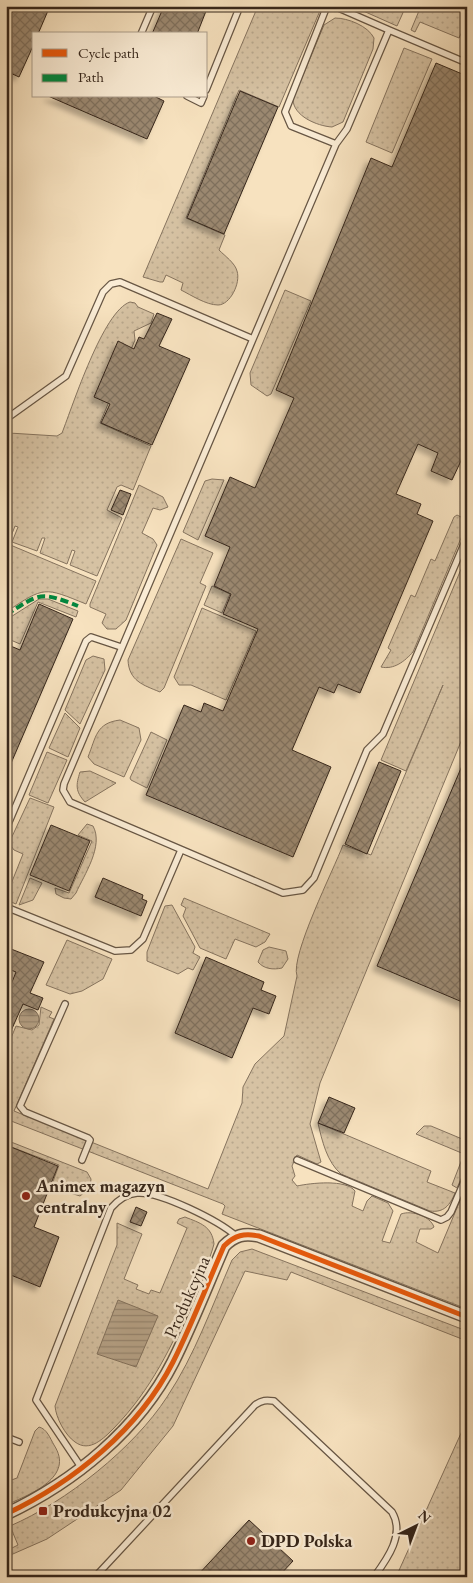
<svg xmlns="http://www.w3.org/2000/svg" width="473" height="1583" font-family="'EB Garamond',serif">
  <defs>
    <pattern id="grass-dots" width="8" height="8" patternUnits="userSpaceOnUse" patternTransform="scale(1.25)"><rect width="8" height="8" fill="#d6c2a3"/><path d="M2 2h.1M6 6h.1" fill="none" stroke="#b8a78c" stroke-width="1.8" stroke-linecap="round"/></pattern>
    <pattern id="water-rules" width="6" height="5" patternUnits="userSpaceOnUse" patternTransform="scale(1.25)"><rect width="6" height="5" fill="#b6a287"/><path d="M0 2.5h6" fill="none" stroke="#95846e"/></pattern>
    <pattern id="building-cross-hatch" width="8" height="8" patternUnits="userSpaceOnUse" patternTransform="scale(1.25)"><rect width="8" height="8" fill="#9b8870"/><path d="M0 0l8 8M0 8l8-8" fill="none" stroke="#7f6f5b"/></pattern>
    <filter id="shadow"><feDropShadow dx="-4.5" dy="4.5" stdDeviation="2.5" flood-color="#0004"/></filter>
  </defs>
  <rect width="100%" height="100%" fill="#f7e2bf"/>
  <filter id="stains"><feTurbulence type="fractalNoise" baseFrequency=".004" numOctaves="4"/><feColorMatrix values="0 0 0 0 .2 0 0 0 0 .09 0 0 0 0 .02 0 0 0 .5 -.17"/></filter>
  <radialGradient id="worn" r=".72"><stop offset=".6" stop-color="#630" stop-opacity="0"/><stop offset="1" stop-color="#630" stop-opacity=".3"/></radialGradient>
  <!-- grass -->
  <path fill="url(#grass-dots)" stroke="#86745f" d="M258 6H322L279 107 239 90 186 218 225 235 219 250C225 256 235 263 237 271 241 283 230 305 218 305 206 305 191 295 181 290L183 283 166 275 163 282H160L143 277Z
    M352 6H406L397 26Z
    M421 6H467V21L459 38 420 22 415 32 411 30Z
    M335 18C348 18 368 26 374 38L373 49 343 122 332 127C317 126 293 116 293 99L324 25Z
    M404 48 432 59 392 153 366 142Z
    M285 290 311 301 271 394 267 396 251 385 250 373Z
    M130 302 135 303 138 307 154 314 151 323 134 331 135 340 100 423 151 446 133 490 121 485 117 487 107 510 122 518 97 576 70 565 75 551 72 550 67 564 40 553 45 538H42L37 551 12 542 18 527 15 526 8 544 96 581 86 604C44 587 45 586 6 612V435L9 433 57 436 62 433C73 405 103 311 130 302Z
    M212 479 224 480 198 540 183 532 205 481Z
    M139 485 163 497 168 507 160 510 153 508 142 533 153 539 157 545 126 620 116 629H107L102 623 106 614 90 607V604Z
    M457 515 467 520V524L413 652C405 661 394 670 381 667L391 650 388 648 411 595 415 597 431 559 435 561 454 517Z
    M181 539 213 553 200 583 206 586 164 688 160 692C143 685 129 681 128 660Z
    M467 555V727L320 1083 310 1124 321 1162 317 1164 297 1155 292 1166 295 1176 292 1180 297 1186C311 1183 346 1179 355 1191L352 1206 363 1211 367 1201 372 1196 388 1203 393 1211 382 1241 390 1243 401 1214C412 1210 430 1216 434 1227L431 1229H420L416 1242 438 1253 467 1184V1309L222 1214 225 1206 223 1204 6 1119V1050L16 1026 32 1030 39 1025 41 1007 52 1012 49 1017 54 1019 14 1111 208 1189 242 1103 243 1087 255 1064 284 1036 297 976C290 956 334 869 343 845L371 855 443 685 406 771 381 760Z
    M212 586 230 594 222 613 204 605Z
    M39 599H48L78 611 76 617 38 602 20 644 6 638V620Z
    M202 608 256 631 226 700 191 685H179L174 677Z
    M93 656 104 659 105 670 80 724 65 710 86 660Z
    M65 713 80 728 68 757 49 748Z
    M120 720 139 728 141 740 124 777 94 764 88 757C96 737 96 723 120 720Z
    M151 732 167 740 147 788 131 780 130 778Z
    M47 752 67 760 48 803 29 795Z
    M90 771 116 783 85 802C75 791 76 785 80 772Z
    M30 798 54 807 16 904 6 900V883L11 884 23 854 14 850 9 843Z
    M87 824 93 826C104 846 84 875 76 893L71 899 64 898 56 894 55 888 69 893 92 841 78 835Z
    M30 878 42 883 33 900 19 905Z
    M184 898 270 934 265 942 256 947 235 939 226 959 200 948 183 916 186 908 181 905Z
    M172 905 195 947 193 953 200 957 193 970 188 968 178 974 147 961V952L165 906Z
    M67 940 112 959 103 979 82 991 70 994 46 985Z
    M269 947 286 951 288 959 282 968C273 970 264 969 258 962L263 950Z
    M318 1123 431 1171 427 1182 455 1193C450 1205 444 1213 430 1211L341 1174C327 1162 322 1141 318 1123Z
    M424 1126H431L467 1141V1165L457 1188 452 1185 464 1154 416 1134Z
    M6 1140 87 1172 91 1179 90 1188 80 1196 51 1187 59 1165 6 1145Z
    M185 1217C200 1223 212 1226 214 1244 209 1263 200 1280 193 1298 172 1346 151 1390 114 1428 104 1438 90 1453 75 1442 65 1435 56 1418 55 1406L117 1245V1223L142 1234 124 1279 138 1285 136 1289 149 1294 151 1290 160 1293 187 1228 177 1223 179 1219Z
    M252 1249 467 1331V1341L291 1272 287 1280 245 1271 173 1426 121 1490 47 1539 6 1557V1551L18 1545 10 1526C66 1502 134 1448 167 1397 195 1355 212 1306 232 1260L240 1252Z
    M467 1420V1577H396Z
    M39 1427C47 1429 50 1438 54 1445 75 1477 31 1494 6 1505V1482L17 1478 35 1431Z"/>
  <!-- water -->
  <path fill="url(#water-rules)" stroke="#83715c" d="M19 1019a10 10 0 1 1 20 0a10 10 0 1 1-20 0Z
    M118 1300 158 1316 136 1367 97 1354Z"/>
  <!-- building -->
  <path fill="url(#building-cross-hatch)" stroke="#37271b" filter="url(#shadow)" d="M6 6H50L38 34H34V44L19 77 6 71Z
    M164 6H208L197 34H152Z
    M436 63 467 76V448L452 480 431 471 438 453 418 444 396 494 421 504 417 514 433 521 360 693 338 684 334 693 319 687 292 750 331 767 293 857 146 795 184 705 201 712 204 703 223 711 258 629 223 614 231 594 214 586 230 547 205 536 230 477 255 488 294 398 276 390 371 158 392 167Z
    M240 91 278 107 224 234 187 218Z
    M48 96H154L164 101 147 139Z
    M157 313 172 319 159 346 190 359 152 445 101 423 110 404 94 397 118 341 134 349 139 337 144 339Z
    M120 490 131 494 123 515 111 510Z
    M39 604 73 619 6 775V644L20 650Z
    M467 754V1004L377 966Z
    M379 762 401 771 367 854 345 844Z
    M51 825 90 841 69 891 30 875Z
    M103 878 143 895 142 899 147 901 141 916 95 897Z
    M6 947 44 962 30 993 43 998 38 1010 23 1004 6 1042V997L16 972 6 968Z
    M206 957 264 982 261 990 276 996 269 1014 253 1008 232 1058 175 1033Z
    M329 1097 355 1108 344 1133 318 1123Z
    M6 1145 58 1166 34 1227 59 1237 40 1287 6 1273Z
    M136 1207 147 1212 141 1226 130 1222Z
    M249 1520 293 1561 278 1577H196Z"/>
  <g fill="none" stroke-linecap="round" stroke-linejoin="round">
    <!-- lane casing -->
    <g stroke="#675644" stroke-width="8">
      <path id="lane" d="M327 6 285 112 291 126 336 144 347 129 389 30 334 6
        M389 30 467 63
        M141 34 153 6
        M206 90 240 6
        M187 96 201 103 204 96
        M253 339 64 784 63 790 70 802 283 893 303 890 314 878 367 750 383 734 467 537
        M6 419 66 376 103 292 111 284 120 282 253 339 336 144
        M6 829 86 641 91 637 121 647
        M6 907 115 951 131 950 143 939 181 850
        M65 1004 20 1106 25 1112 88 1138 90 1140 82 1160
        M297 1160 441 1220 447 1217 451 1212 467 1175
        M6 1437 19 1442
        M81 1467 36 1400 111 1208C118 1200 126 1194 137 1193 160 1191 219 1221 236 1236
        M95 1577 255 1405C262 1400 266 1400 274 1401L392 1512C405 1534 388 1558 374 1577"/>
    </g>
    <!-- street casing -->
    <g stroke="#675644" stroke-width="14">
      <path id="street" d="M6 1514C74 1482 139 1429 173 1362 192 1324 207 1285 224 1246 235 1235 244 1233 259 1236L467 1317"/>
    </g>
    <!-- lane -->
    <use href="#lane" stroke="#faecd5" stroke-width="5.5"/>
    <!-- street -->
    <use href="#street" stroke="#faecd5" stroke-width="11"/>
    <!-- quiet -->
    <path stroke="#00873e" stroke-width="4" stroke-dasharray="8 4" stroke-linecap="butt" d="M6 615C40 593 40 591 78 606"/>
    <!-- cycleway casing -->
    <g stroke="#faecd5" stroke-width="8">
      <path id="cycleway" d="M6 1514C74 1482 139 1429 173 1362 192 1324 207 1285 224 1246 235 1235 244 1233 259 1236L467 1317"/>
    </g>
    <!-- cycleway -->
    <use href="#cycleway" stroke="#e8590c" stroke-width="5"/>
  </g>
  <!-- markers -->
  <g fill="#8f2418" stroke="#faecd5" stroke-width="2">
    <circle cx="26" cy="1196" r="5"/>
    <rect x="38" y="1506" width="10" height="10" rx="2.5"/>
    <circle cx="251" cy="1541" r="5"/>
  </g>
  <g text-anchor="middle" stroke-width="5" stroke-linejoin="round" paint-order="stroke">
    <!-- poi labels -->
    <g font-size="18" font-weight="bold" fill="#37271b" stroke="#faecd5" text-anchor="start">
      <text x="36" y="1192">Animex magazyn<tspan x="36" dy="21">centralny</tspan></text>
      <text x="53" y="1517">Produkcyjna 02</text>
      <text x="261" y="1547">DPD Polska</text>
    </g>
    <!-- street labels -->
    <g font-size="18" fill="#37271b" stroke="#faecd5">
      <text transform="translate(187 1297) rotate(-66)" y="6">Produkcyjna</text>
    </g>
  </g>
  <!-- margin -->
  <rect width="473" height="1583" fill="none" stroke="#f7e2bf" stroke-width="25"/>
  <rect x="8" y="8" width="458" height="1568" fill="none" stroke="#37271b" stroke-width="2.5"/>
  <rect x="12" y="12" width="448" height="1558" fill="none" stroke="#37271b"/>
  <!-- legend -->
  <rect x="32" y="32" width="175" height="65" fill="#faecd5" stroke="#ac9d8b"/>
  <rect x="42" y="49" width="25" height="8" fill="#e8590c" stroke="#ac9d8b"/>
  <text x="78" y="58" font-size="15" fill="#37271b">Cycle path</text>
  <rect x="42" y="74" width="25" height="8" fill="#00873e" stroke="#ac9d8b"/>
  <text x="78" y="82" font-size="15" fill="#37271b">Path</text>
  <!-- north arrow -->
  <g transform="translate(416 1526) rotate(42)" stroke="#faecd5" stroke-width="4" paint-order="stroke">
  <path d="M0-4L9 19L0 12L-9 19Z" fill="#37271b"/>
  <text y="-8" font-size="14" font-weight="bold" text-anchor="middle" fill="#37271b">N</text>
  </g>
  <rect width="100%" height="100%" filter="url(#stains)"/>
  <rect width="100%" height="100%" fill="url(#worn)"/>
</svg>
